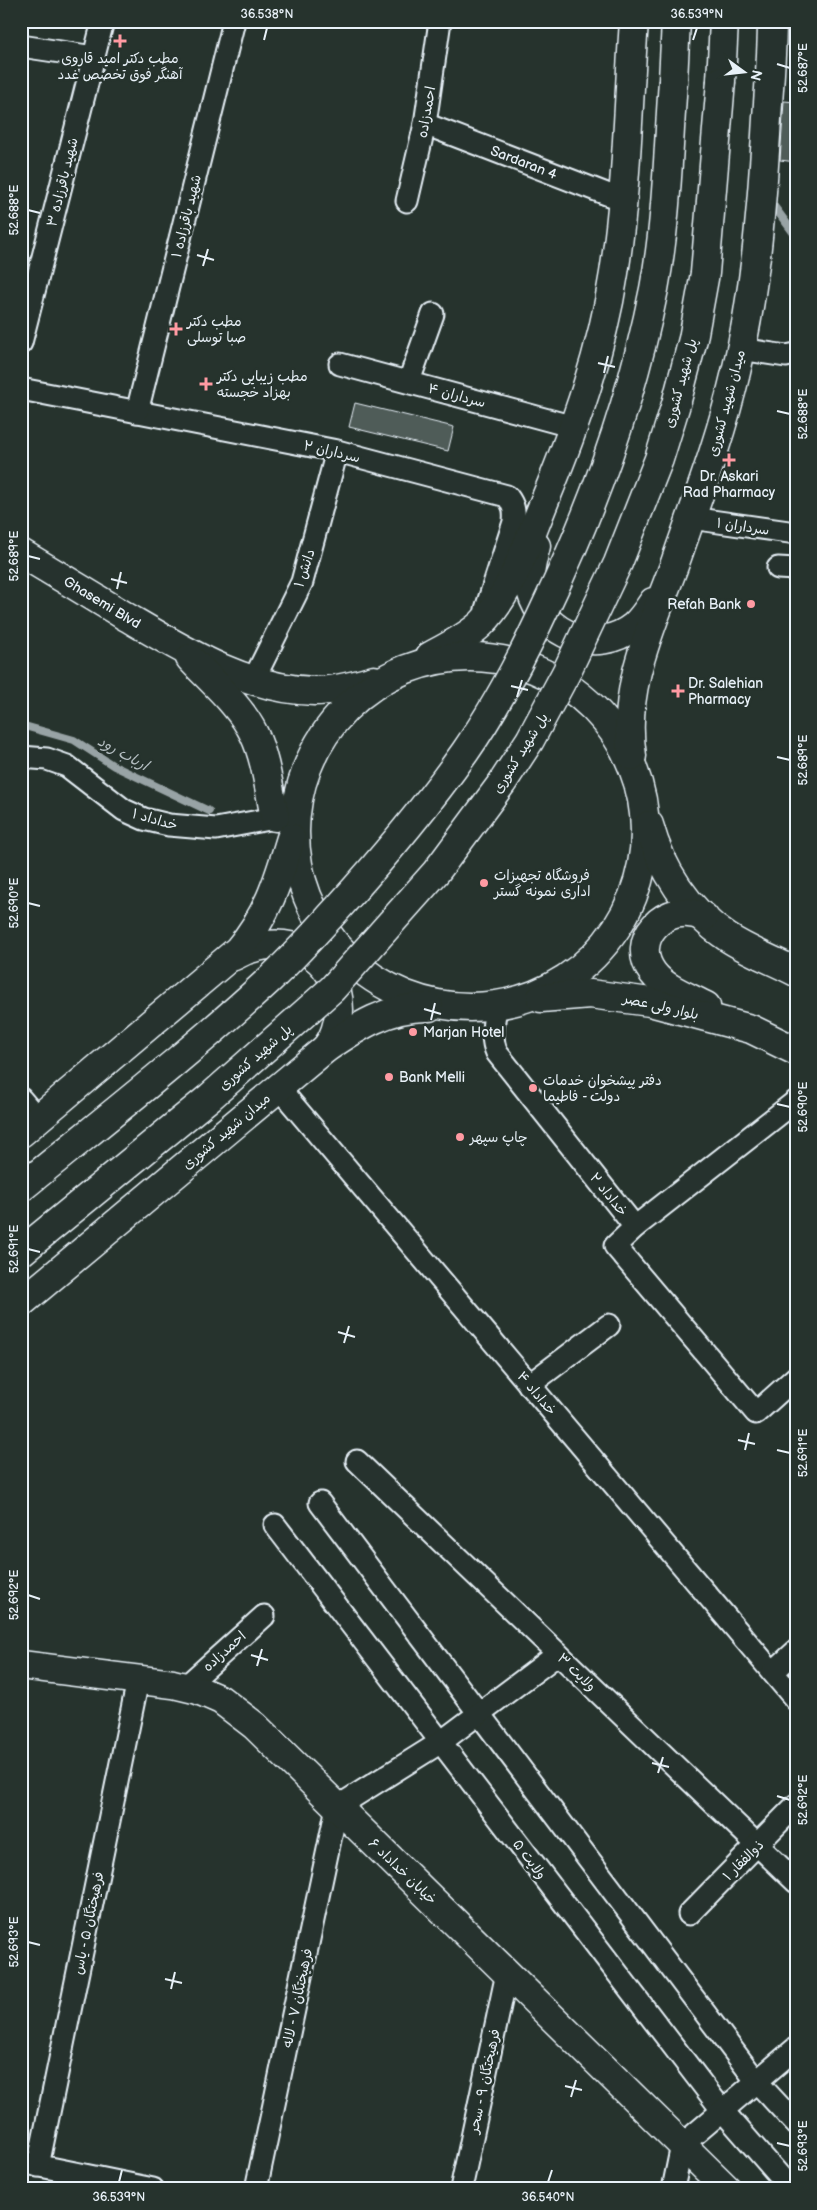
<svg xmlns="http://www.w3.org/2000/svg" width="817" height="2210" font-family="'Balsamiq Sans','Playpen Sans Arabic',sans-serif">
  <rect width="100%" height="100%" fill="#26332d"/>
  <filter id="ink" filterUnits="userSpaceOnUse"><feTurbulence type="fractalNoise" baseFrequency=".02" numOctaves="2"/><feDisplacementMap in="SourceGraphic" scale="10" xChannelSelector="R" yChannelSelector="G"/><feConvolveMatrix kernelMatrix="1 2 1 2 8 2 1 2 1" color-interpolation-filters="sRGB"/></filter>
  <g filter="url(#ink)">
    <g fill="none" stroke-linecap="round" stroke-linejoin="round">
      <!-- stream -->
      <path stroke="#98a3a5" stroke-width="8" d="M770 201 796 236
        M21 725 74 740 114 766 209 811"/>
    </g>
    <!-- building -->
    <path fill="#505c59" stroke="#e8f1f8" d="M784 101 796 102V162L780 160Z
      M355 403 454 427 448 451 349 427Z"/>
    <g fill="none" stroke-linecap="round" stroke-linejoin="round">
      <!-- minor casing -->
      <g stroke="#e8f1f8" stroke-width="25">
        <g id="minor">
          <path d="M21 46 94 57"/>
          <path id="s1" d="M425 124 622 200"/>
          <path d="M407 201 425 124 440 21"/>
          <path d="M21 343 103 21"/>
          <path d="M741 349 786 356 796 354"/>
          <path d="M340 364 574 427"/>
          <path d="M409 381 433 314"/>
          <path d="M21 389 337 451 507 496C514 505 515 511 514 522L486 609"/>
          <path d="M137 412 234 21"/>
          <path d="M691 518 796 533"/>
          <path d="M778 568 796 569"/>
          <path d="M254 679 302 582 337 451"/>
          <path d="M21 757 47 759 67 766 124 810 144 819 169 825 216 829 296 814"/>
          <path d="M496 1006C494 1022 490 1038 497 1053L635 1227 615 1246 756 1413 796 1377"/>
          <path d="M278 1087 796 1700"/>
          <path d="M21 1099 38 1119"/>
          <path d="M635 1227 796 1101"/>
          <path d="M529 1385 609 1325"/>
          <path d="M357 1461 796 1882"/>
          <path d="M320 1503 757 2082 796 2124"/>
          <path d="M275 1525 722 2110 791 2189"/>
          <path d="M773 1672 796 1651"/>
          <path d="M185 1687 264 1616"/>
          <path d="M689 1914 796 1805"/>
          <path d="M21 2162 153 2189"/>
          <path d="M38 2166 138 1680"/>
          <path d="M256 2189 337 1807 441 1742 558 1654"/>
          <path d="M461 2189 507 1973"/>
          <path d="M673 2189 682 2145 796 2048"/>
        </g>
      </g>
      <!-- secondary casing -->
      <g stroke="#e8f1f8" stroke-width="31">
        <path id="secondary" d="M21 1665 173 1684 198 1690 221 1700 255 1726 727 2189"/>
      </g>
      <!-- primary casing -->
      <g stroke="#e8f1f8" stroke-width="31">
        <g id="primary">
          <path d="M536 546C532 561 528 575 531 591 543 636 597 656 634 626 642 619 647 611 653 602"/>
          <path id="s2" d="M21 553C56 574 91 595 125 616 183 650 245 689 314 691 335 691 354 686 374 680"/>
          <path d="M430 656C447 647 467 637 481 624 511 595 529 539 545 500 575 427 602 352 614 273 627 190 628 105 634 21"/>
          <circle cx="470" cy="832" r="175"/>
          <path d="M190 658C211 681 240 705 254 734 266 759 269 790 275 817"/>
          <path d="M632 756C621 688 652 626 675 563 697 500 721 437 736 372 755 293 761 215 766 135 768 97 772 59 772 21"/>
          <path d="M649 825C661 869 688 911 727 937 748 951 773 960 796 972"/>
          <path d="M704 917C665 899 628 941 653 973 665 989 689 997 706 1006"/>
          <path d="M234 956C282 929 339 951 339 1010 339 1023 334 1039 325 1049"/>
          <path d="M541 998 590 994 650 1002 751 1029 796 1051"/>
          <path d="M21 1133 238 950C268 915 278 881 291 838"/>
          <path d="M21 1303 325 1049C357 1027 389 1006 429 1007"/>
        </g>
      </g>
      <!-- trunk casing -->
      <g stroke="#e8f1f8" stroke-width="31">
        <path id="trunk" d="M673 81 676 21
          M721 81 724 21"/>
      </g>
      <!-- minor -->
      <use href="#minor" stroke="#26332d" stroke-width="21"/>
      <!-- secondary -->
      <use href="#secondary" stroke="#26332d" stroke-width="28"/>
      <!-- primary -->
      <use href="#primary" stroke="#26332d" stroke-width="28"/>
      <!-- trunk -->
      <use href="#trunk" stroke="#26332d" stroke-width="28"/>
      <!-- trunk-bridge casing -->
      <g stroke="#e8f1f8" stroke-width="31" stroke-linecap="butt">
        <path id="trunk-bridge" d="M21 1188C104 1120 189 1054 268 981 293 958 315 933 338 908 383 858 426 807 465 752 497 706 523 656 546 606 595 504 632 399 654 289 667 221 668 150 673 81
          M21 1252 210 1097 332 989 436 872 502 783 530 740 566 673 618 563 659 459 676 404 693 339 705 273 721 81"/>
      </g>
      <!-- trunk-bridge -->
      <use href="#trunk-bridge" stroke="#26332d" stroke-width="28"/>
    </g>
  </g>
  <!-- ticks -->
  <path fill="none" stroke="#e8f1f8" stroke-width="2" d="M264 40 267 28M693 40 697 28M777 64 790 68M28 210 40 213M197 255 214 260M203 266 208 249M598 363 615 367M604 373 608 356M777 411 790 414M28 556 40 559M111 579 127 583M117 589 121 572M511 686 528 690M517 697 522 680M777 757 790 760M28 903 40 906M424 1009 441 1014M431 1020 435 1003M777 1104 790 1107M28 1249 40 1252M338 1332 355 1337M344 1343 349 1326M738 1440 755 1444M745 1450 749 1433M777 1450 790 1453M28 1595 40 1599M251 1655 268 1660M257 1666 262 1649M652 1763 669 1767M658 1773 663 1757M777 1796 790 1800M28 1942 40 1945M165 1979 182 1983M171 1989 175 1972M565 2086 582 2090M571 2097 576 2080M777 2143 790 2146M119 2182 122 2170M548 2182 552 2170"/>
  <!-- markers -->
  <g fill="#ff9aa2" stroke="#26332d" stroke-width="2">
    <path d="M117.5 33.5h5v5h5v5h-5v5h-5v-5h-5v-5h5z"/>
    <path d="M173.5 321.5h5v5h5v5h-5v5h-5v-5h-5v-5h5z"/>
    <path d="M203.5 376.5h5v5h5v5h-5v5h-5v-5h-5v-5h5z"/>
    <path d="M726.5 452.5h5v5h5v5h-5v5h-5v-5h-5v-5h5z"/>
    <circle cx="751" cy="604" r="5"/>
    <path d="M675.5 683.5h5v5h5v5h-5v5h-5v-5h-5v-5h5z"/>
    <circle cx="484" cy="883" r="5"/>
    <circle cx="413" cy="1032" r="5"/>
    <circle cx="389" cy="1077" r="5"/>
    <circle cx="533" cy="1088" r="5"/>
    <circle cx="460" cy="1137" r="5"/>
  </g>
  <g text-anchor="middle" stroke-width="5" stroke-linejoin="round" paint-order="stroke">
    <!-- poi labels -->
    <g font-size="14" fill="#e8f1f8" stroke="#26332d" text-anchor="start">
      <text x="120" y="63" text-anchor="middle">مطب دکتر اميد قاروی<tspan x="120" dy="16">آهنگر فوق تخصص غدد</tspan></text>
      <text x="187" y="326">مطب دکتر<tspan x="187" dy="16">صبا توسلی</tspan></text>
      <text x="217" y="381">مطب زیبایی دکتر<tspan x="217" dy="16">بهزاد خجسته</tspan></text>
      <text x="729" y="481" text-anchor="middle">Dr. Askari<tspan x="729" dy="16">Rad Pharmacy</tspan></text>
      <text x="741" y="609" text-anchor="end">Refah Bank</text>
      <text x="688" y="688">Dr. Salehian<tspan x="688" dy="16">Pharmacy</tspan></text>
      <text x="494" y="880">فروشگاه تجهیزات<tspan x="494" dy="16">اداری نمونه گستر</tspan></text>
      <text x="423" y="1037">Marjan Hotel</text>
      <text x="399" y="1082">Bank Melli</text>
      <text x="543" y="1085">دفتر پیشخوان خدمات<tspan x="543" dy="16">دولت - فاطیما</tspan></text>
      <text x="470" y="1142">چاپ سپهر</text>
    </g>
    <!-- street labels -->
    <g font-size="14" fill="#e8f1f8" stroke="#26332d">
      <text transform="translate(426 112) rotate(-80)" y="5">احمدزاده</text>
      <text dy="5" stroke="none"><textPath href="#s1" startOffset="106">Sardaran 4</textPath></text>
      <text transform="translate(62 182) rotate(-76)" y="5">شهید باقرزاده ۳</text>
      <text transform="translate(186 216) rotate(-76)" y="5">شهید باقرزاده ۱</text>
      <text transform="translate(680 383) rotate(-75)" y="5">پل شهید کشوری</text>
      <text transform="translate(457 395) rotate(15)" y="5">سرداران ۴</text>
      <text transform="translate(726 403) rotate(-75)" y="5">میدان شهید کشوری</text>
      <text transform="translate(332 451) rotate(13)" y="5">سرداران ۲</text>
      <text transform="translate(743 526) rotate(8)" y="5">سرداران ۱</text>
      <text transform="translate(304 568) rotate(-72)" y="5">دانش ۱</text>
      <text dy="5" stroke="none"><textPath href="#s2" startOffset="95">Ghasemi Blvd</textPath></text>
      <text transform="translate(520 753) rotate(-58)" y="5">پل شهید کشوری</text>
      <text transform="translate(155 819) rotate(16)" y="5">خداداد ۱</text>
      <text transform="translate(661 1006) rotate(13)" y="5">بلوار ولی عصر</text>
      <text transform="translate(255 1057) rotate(-41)" y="5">پل شهید کشوری</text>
      <text transform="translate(226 1131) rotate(-40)" y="5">میدان شهید کشوری</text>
      <text transform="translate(609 1194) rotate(51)" y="5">خداداد ۲</text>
      <text transform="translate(537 1393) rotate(50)" y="5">خداداد ۴</text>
      <text transform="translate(224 1651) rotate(-42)" y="5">احمدزاده</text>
      <text transform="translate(577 1672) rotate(44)" y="5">ولایت ۳</text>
      <text transform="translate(530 1859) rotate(53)" y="5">ولایت ۵</text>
      <text transform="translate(743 1860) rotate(-45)" y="5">ذوالفقار ۱</text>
      <text transform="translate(403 1871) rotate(44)" y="5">خیابان خداداد ۶</text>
      <text transform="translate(88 1923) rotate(-78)" y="5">فرهیختگان ۵ - یاس</text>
      <text transform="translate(297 1998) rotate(-78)" y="5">فرهیختگان ۷ - لاله</text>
      <text transform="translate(484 2081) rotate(-78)" y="5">فرهیختگان ۹ - سحر</text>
    </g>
    <!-- water labels -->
    <g font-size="15" font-style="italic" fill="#b3bdc0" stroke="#26332d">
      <text transform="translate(123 753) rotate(29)" y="5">ارباب رود</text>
    </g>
  </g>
  <!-- margin -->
  <rect width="817" height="2210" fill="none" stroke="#26332d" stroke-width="55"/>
  <!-- north arrow -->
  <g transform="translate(744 72) rotate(105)" stroke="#26332d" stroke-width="4" paint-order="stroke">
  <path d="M0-4L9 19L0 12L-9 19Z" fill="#e8f1f8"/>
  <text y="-8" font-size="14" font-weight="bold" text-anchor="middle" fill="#e8f1f8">N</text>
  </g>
  <rect x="28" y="28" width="762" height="2154" fill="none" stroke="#e8f1f8" stroke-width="2"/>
  <g font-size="12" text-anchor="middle" fill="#e8f1f8">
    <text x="267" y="18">36.538°N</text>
    <text x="697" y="18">36.539°N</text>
    <text transform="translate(803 68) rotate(-90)" y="4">52.687°E</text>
    <text transform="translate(14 210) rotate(-90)" y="4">52.688°E</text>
    <text transform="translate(803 414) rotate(-90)" y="4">52.688°E</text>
    <text transform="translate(14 556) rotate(-90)" y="4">52.689°E</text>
    <text transform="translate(803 760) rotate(-90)" y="4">52.689°E</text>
    <text transform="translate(14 903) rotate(-90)" y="4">52.690°E</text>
    <text transform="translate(803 1107) rotate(-90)" y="4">52.690°E</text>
    <text transform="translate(14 1249) rotate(-90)" y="4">52.691°E</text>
    <text transform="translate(803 1453) rotate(-90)" y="4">52.691°E</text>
    <text transform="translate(14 1595) rotate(-90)" y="4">52.692°E</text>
    <text transform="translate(803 1800) rotate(-90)" y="4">52.692°E</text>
    <text transform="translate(14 1942) rotate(-90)" y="4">52.693°E</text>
    <text transform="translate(803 2146) rotate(-90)" y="4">52.693°E</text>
    <text x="119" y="2201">36.539°N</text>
    <text x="548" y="2201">36.540°N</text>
  </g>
</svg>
